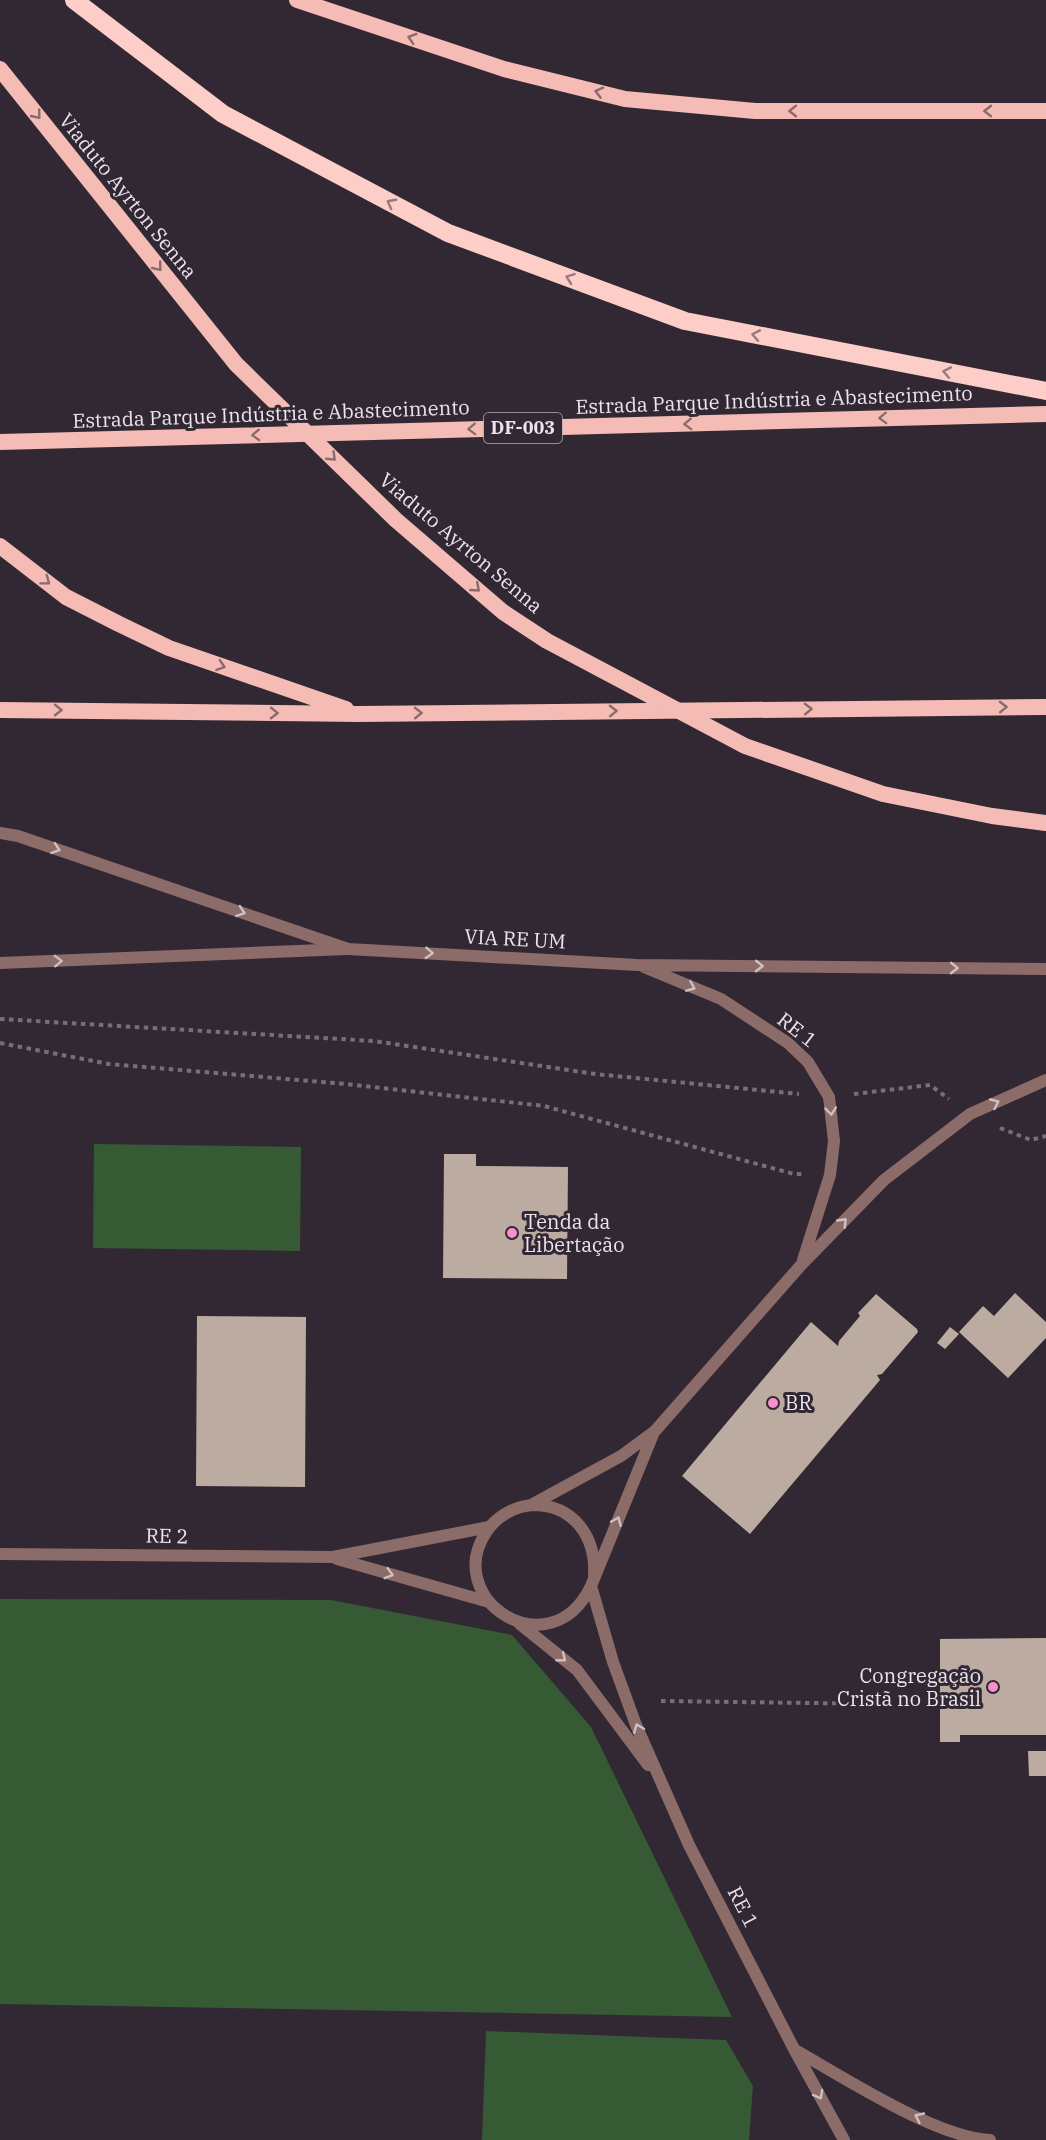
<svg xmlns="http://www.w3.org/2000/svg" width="1046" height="2140" font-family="'IBM Plex Serif',serif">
  <rect width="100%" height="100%" fill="#322834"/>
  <!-- green -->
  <path fill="#355a34" d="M94 1144 301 1147 300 1251 93 1248Z
    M0 1599 331 1600 512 1635 591 1727 732 2017 0 2004Z
    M486 2031 726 2040 753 2086 749 2140H482Z"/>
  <!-- building -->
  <path fill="#bcaba0" d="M444 1154H476V1166L568 1167 567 1279 443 1278Z
    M1015 1293 1046 1322V1338L1008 1378 959 1332 983 1306 994 1316Z
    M876 1294 917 1329 918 1332 882 1374 877 1375 880 1380 750 1534 682 1476 811 1322 838 1346 839 1341 860 1316 858 1313Z
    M197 1316 306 1317 305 1487 196 1486Z
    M950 1327 959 1334 945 1349 937 1343Z
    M1046 1638V1735H960V1742H940V1639Z
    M1028 1751H1046V1776H1029Z"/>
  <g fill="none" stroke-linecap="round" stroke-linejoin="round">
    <!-- path -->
    <path stroke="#776e79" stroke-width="4" stroke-dasharray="4.5 4.5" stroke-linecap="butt" d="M0 1019 374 1041 595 1074 799 1094
      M0 1043 109 1064 346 1084 544 1106 794 1174H803
      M854 1094 930 1085 949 1099
      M1000 1128 1031 1140 1046 1136
      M661 1701 885 1704"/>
    <!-- service -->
    <path stroke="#8c6c68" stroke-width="12" d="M0 963 347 949"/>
    <!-- tertiary -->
    <path stroke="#8c6c68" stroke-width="12" d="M0 833 18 836 348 949 637 965 1046 969
      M644 967 721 999 788 1043 808 1062 829 1097 834 1141 830 1175 803 1260
      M531 1505 621 1456 655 1431 802 1264 884 1180 970 1114 1046 1080
      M0 1554 333 1557 489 1527
      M337 1559 489 1602
      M594 1575C596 1537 574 1505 533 1505 515 1506 497 1516 487 1531 440 1599 550 1671 591 1586L654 1432
      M591 1586 613 1662 636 1725 689 1845 794 2049 844 2140
      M520 1624 577 1670 648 1765
      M795 2050C845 2078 935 2137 990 2140"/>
    <!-- trunk -->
    <path stroke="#f4bcb5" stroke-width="16" d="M297 0 504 69 625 99 755 111H1046
      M0 442 1046 414
      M0 546 66 597 119 624 169 648 346 709
      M0 710 359 714 1046 707"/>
    <!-- motorway -->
    <path stroke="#fdcdc7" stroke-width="18" d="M74 0 223 114 448 233 685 321 1046 391"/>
    <!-- trunk-bridge -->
    <path stroke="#f4bcb5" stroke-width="16" d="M0 69 236 364 396 520 503 612 547 641 745 746 883 794 992 816 1046 823"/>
  </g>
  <!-- one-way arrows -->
  <defs><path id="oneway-chevron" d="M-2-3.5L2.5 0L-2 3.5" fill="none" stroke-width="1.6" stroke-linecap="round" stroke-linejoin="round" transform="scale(1.5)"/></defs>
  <g stroke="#896b6e">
    <use href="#oneway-chevron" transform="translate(412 38) rotate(-162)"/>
    <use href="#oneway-chevron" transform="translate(599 92) rotate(-166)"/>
    <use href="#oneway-chevron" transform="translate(793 111) rotate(-180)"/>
    <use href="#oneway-chevron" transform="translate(988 111) rotate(-180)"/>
    <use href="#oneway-chevron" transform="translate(37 115) rotate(51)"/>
    <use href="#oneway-chevron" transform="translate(158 267) rotate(51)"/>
    <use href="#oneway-chevron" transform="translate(883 418) rotate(178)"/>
    <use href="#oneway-chevron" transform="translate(688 424) rotate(178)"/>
    <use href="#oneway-chevron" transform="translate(472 429) rotate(178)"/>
    <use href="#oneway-chevron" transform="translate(256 435) rotate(178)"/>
    <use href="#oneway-chevron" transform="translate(332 457) rotate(44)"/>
    <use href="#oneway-chevron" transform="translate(46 581) rotate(37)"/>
    <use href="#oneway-chevron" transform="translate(476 588) rotate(41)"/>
    <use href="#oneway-chevron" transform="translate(221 666) rotate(19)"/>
    <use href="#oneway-chevron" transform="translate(1003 707) rotate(-1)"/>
    <use href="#oneway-chevron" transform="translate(808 709) rotate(-1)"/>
    <use href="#oneway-chevron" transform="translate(58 710) rotate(1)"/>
    <use href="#oneway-chevron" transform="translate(613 711) rotate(-1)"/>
    <use href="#oneway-chevron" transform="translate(274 713) rotate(1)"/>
    <use href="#oneway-chevron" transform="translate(418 713) rotate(-1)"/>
  </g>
  <g stroke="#987a7e">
    <use href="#oneway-chevron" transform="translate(391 203) rotate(-152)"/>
    <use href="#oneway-chevron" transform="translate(570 278) rotate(-160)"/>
    <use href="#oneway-chevron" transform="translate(756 335) rotate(-169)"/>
    <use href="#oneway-chevron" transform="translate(947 372) rotate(-169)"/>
  </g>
  <g stroke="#cec0c4">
    <use href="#oneway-chevron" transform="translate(56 849) rotate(19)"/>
    <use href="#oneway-chevron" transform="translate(241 912) rotate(19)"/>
    <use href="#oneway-chevron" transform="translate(429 953) rotate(3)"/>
    <use href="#oneway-chevron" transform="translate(58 961) rotate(-2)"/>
    <use href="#oneway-chevron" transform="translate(759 966) rotate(1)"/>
    <use href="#oneway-chevron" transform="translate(954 968) rotate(1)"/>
    <use href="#oneway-chevron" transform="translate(691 987) rotate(23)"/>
    <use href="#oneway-chevron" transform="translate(995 1103) rotate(-25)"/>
    <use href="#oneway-chevron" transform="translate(831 1111) rotate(84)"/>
    <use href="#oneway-chevron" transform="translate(843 1222) rotate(-46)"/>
    <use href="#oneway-chevron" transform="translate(617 1521) rotate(-67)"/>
    <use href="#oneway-chevron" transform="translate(389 1574) rotate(16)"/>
    <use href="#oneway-chevron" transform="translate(562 1658) rotate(39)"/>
    <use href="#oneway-chevron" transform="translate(638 1728) rotate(-112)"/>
    <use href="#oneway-chevron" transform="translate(819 2095) rotate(61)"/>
    <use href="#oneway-chevron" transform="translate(919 2117) rotate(-155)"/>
  </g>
  <!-- markers -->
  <g fill="#f890cb" stroke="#322834" stroke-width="2">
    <circle cx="512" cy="1233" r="6"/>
    <circle cx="773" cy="1403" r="6"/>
    <circle cx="993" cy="1687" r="6"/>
  </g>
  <g text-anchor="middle" stroke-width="6" stroke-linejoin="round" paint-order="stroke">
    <!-- shield labels -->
    <rect fill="#322834" stroke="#b4acb5" stroke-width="1.5" x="484" y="413" width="78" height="30" rx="4.5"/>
    <g font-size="18" font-weight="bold" fill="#ebe4ec">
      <text x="523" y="434">DF-003</text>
    </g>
    <!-- street labels -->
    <g font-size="20" fill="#ebe4ec" stroke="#322834">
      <text transform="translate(128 196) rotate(51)" y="7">Viaduto Ayrton Senna</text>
      <text transform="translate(774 400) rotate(-2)" y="7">Estrada Parque Indústria e Abastecimento</text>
      <text transform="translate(271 414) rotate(-2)" y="7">Estrada Parque Indústria e Abastecimento</text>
      <text transform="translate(461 543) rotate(40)" y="7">Viaduto Ayrton Senna</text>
      <text transform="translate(515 939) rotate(3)" y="7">VIA RE UM</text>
      <text transform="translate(797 1030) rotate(38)" y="7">RE 1</text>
      <text transform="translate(167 1536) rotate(1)" y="7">RE 2</text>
      <text transform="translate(743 1907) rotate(63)" y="7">RE 1</text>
    </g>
    <!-- poi labels -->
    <g font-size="20" fill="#ebe4ec" stroke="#322834" text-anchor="start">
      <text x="524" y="1229">Tenda da<tspan x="524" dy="23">Libertação</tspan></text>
      <text x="785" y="1410">BR</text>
      <text x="981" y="1683" text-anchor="end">Congregação<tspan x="981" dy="23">Cristã no Brasil</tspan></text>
    </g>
  </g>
</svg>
